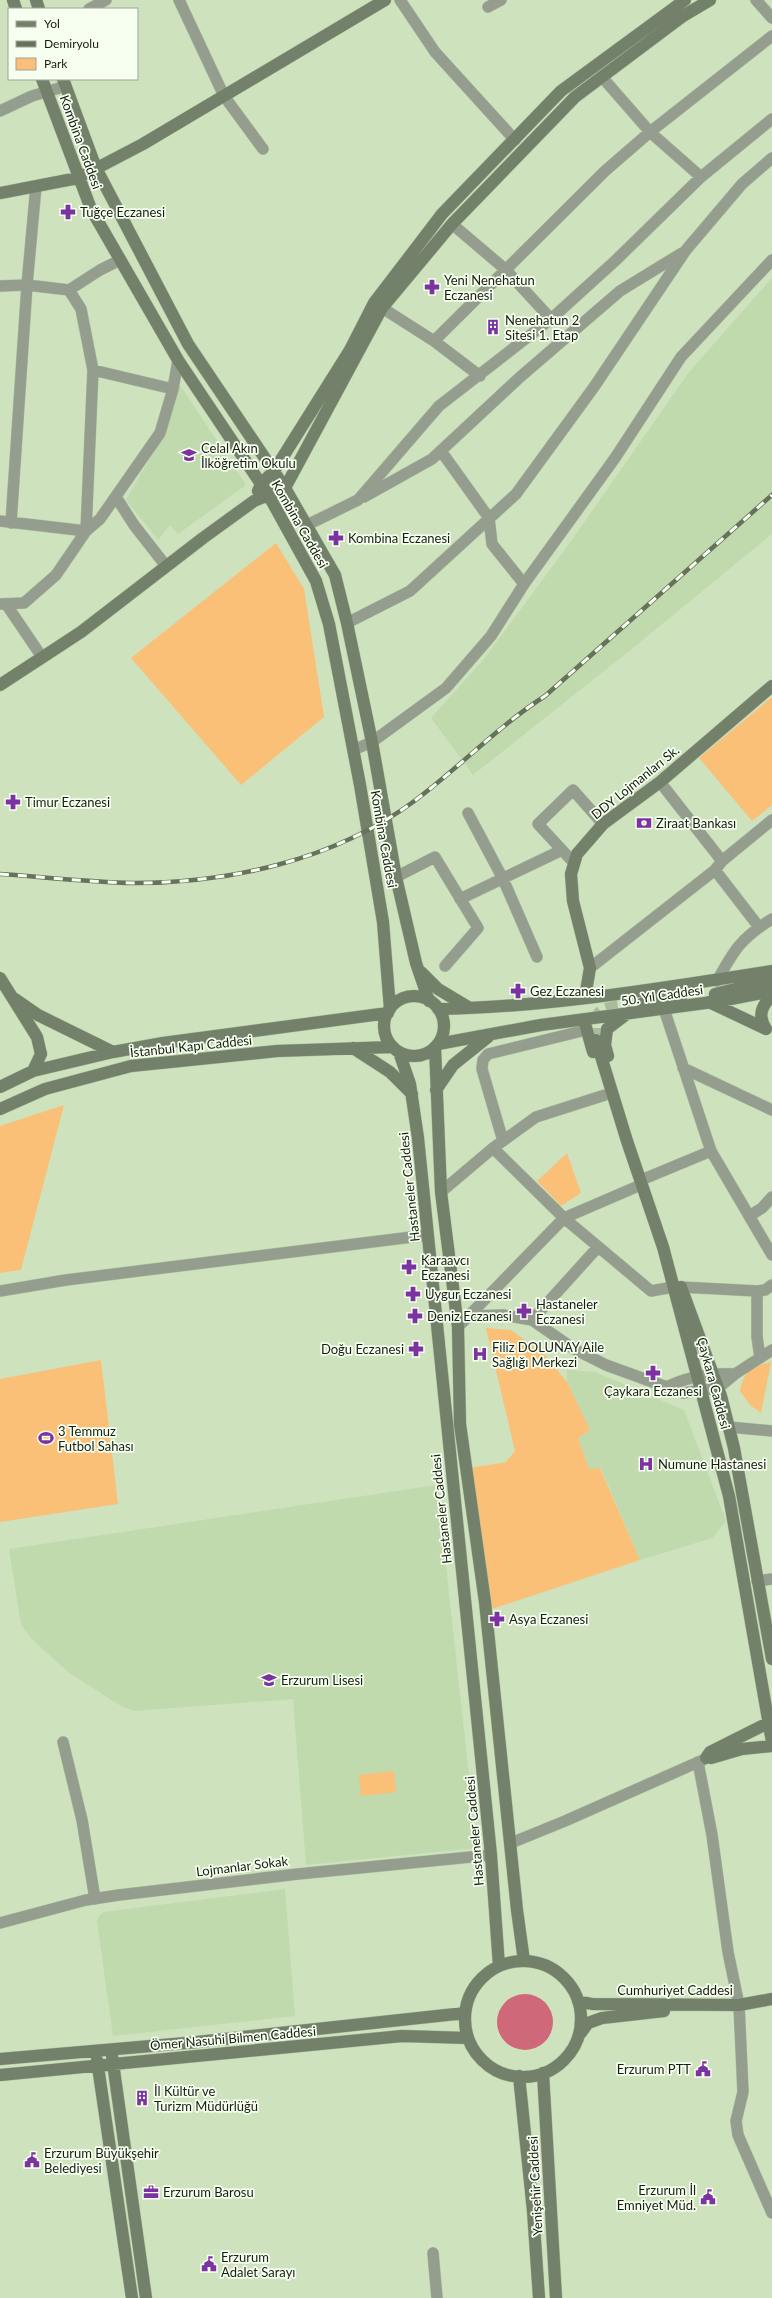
<svg xmlns="http://www.w3.org/2000/svg" width="772" height="2298" font-family="Lato,sans-serif">
  <rect width="100%" height="100%" fill="#cee2be"/>
  <!-- built -->
  <path fill="#c0d9ad" d="M772 278V534L633 648 473 775 431 718 484 659 569 544 689 372Z
    M180 385 246 485 178 534 170 525 158 540 126 500 163 435Z
    M567 1370 595 1372 684 1410 726 1521 712 1538 640 1560 601 1468 589 1470 578 1438 590 1430 567 1382Z
    M437 1485 477 1848 306 1865 293 1699 134 1711 121 1706 68 1672 33 1640 21 1625 9 1549Z
    M285 1889 295 2016 113 2036 97 1921 100 1915 104 1912Z"/>
  <!-- green -->
  <path fill="#fac078" d="M276 543 304 589 324 717 241 785 131 658Z
    M772 697V805L752 821 699 758Z
    M64 1105 21 1270 0 1273V1126Z
    M567 1153 581 1193 561 1206 537 1181Z
    M486 1328 511 1330 544 1354 567 1382 590 1430 578 1438 589 1469 600 1468 640 1560 492 1609 470 1468 506 1462 515 1451Z
    M101 1360 118 1504 0 1522V1379Z
    M771 1362 761 1413 750 1405 740 1391C744 1370 752 1367 771 1362Z
    M394 1771 396 1792 361 1796 359 1775Z"/>
  <!-- water -->
  <path fill="#cf6979" d="M497 2022a28 28 0 1 1 56 0a28 28 0 1 1-56 0Z"/>
  <g fill="none" stroke-linecap="round" stroke-linejoin="round">
    <!-- secondary-tunnel -->
    <path stroke="#a9bb9b" stroke-width="12" stroke-dasharray="12 6" stroke-linecap="butt" d="M596 1040C591 1003 606 1010 634 1004"/>
    <!-- street casing -->
    <g stroke="#adbf9f" stroke-width="12">
      <path id="street" d="M179 0 224 96 263 149
        M400 0 435 52 515 140
        M756 0 772 18
        M488 7 501 0
        M89 9 106 0
        M602 77 650 132 701 177
        M0 111 32 96 66 86
        M452 224 505 269 551 319
        M0 286 27 285 69 290 81 309 93 370 86 531 56 575 24 603 0 604
        M69 290 100 270 120 260
        M376 304 434 341 480 376
        M434 341 605 171 650 132 772 36
        M93 370 173 389
        M441 451 489 518 492 544 524 584
        M116 497 134 525 166 566
        M364 497 432 459 519 378 620 291 682 253
        M0 521 86 531 100 519 160 433 173 389 178 360
        M11 523 27 285 36 186
        M307 525 358 500 439 406 551 319 615 261 701 177 772 119
        M6 604 42 657
        M347 623 410 591 516 494 594 387 686 250 742 184 772 158
        M353 750 372 742 446 688 491 636 524 584 615 458 681 357 772 260
        M660 782 722 861
        M468 813 503 879 537 957
        M574 863 538 824 573 790 603 824
        M715 870 759 927
        M396 877 435 857 478 928 445 966
        M460 899 562 850
        M590 968 715 870 722 861 772 820
        M717 981C734 950 741 938 772 919
        M664 1009 711 1151 772 1255
        M683 1068 772 1110
        M503 1141 482 1069 483 1060 488 1054 586 1030
        M493 1148 564 1218 651 1291 673 1287
        M646 1178 711 1151
        M441 1192 493 1148 536 1117 605 1095
        M751 1215 762 1208 772 1197
        M681 1287 757 1291 765 1290 772 1285
        M0 1291 66 1280 428 1235
        M757 1291V1337L760 1358
        M470 1316 503 1315 532 1320 574 1349 606 1365 683 1393 718 1388 735 1374C710 1373 688 1376 665 1388
        M532 1320 598 1247
        M458 1327 564 1218 636 1187
        M735 1374 772 1350
        M729 1427 772 1431
        M757 1581 772 1579
        M63 1742 82 1820 95 1899
        M698 1762 712 1835 728 1952 739 2005 743 2092 736 2121 738 2135 772 2213
        M511 1843 565 1821 703 1760
        M0 1923 86 1900 119 1895 298 1874 491 1855
        M433 2253 437 2298"/>
    </g>
    <!-- secondary casing -->
    <g stroke="#adbf9f" stroke-width="13">
      <path id="secondary" d="M13 0 16 9
        M36 0 39 9
        M42 79 91 209 178 360 269 496 316 581 329 624 360 785 383 922 390 1009
        M63 79 96 168 188 344 285 488 335 575 347 623 372 742 396 877 416 963 429 1001
        M0 193 78 178 143 144 385 0
        M258 491 261 484 274 471 350 350 374 303 442 214 561 91 685 0
        M0 685 81 632 203 538 254 501 285 488 382 308 452 224 575 97 683 16 710 0
        M421 972 438 989 468 1007
        M0 978 37 1037 41 1054 33 1071
        M715 994 772 980
        M384 1026a30 30 0 1 1 60 0a30 30 0 1 1-60 0Z
        M12 997 38 1015 113 1052
        M585 997 590 968 573 901 571 874 577 854 603 824 660 782 772 686
        M709 1002 766 1029C757 1015 762 1006 772 995
        M643 1003 681 998
        M438 1009C550 1007 662 988 772 971
        M584 1020 593 1052
        M596 1040 627 1141 663 1247 729 1496 772 1742
        M438 1044 541 1025 720 1001 772 991
        M435 1047 441 1192 458 1327 460 1424 485 1602 517 1910 524 1961
        M353 1048 390 1072 412 1094
        M399 1052 410 1084 418 1138 491 1855 499 1966
        M608 1056 605 1045 607 1029 628 1013
        M0 1087 33 1071 113 1052 163 1043 388 1013
        M436 1090 453 1065 488 1037
        M0 1109 45 1089 131 1066 277 1051 393 1047
        M681 1287 721 1396 734 1448 772 1659
        M706 1758 710 1752 772 1721
        M711 1758 742 1749 772 1746
        M465 2019a58 58 0 1 1 116 0a58 58 0 1 1-116 0Z
        M578 2001 592 2004 739 2005 772 1999
        M580 2034 588 2023 602 2018 664 2011
        M112 2056 146 2298
        M0 2059 197 2042 465 2013
        M97 2060 132 2298
        M543 2073 556 2298
        M0 2075 402 2036 468 2038
        M519 2076 533 2211 539 2298"/>
    </g>
    <!-- street -->
    <use href="#street" stroke="#959e8e" stroke-width="11"/>
    <!-- secondary -->
    <use href="#secondary" stroke="#73806a" stroke-width="12"/>
    <!-- rail casing -->
    <g stroke="#66725b" stroke-width="4.5">
      <path id="rail" d="M0 874C44 877 89 882 133 883 230 883 334 860 413 802 459 768 497 727 545 696L772 495"/>
    </g>
    <!-- rail -->
    <use href="#rail" stroke="#f6fff0" stroke-width="3" stroke-dasharray="9" stroke-linecap="butt"/>
  </g>
  <!-- icons -->
  <defs>
    <g id="pharmacy-bare" transform="scale(1.2)"><path d="M-2-6h4v4h4v4h-4v4h-4v-4h-4v-4h4Z" fill="#7d32a4" stroke="#f6fff0" stroke-width="2.5" paint-order="stroke"/></g>
    <g id="building-bare" transform="scale(1.2)"><path d="M-4-6H4V6H1V3H-1V6H-4ZM-2.5-4.3h1.7v1.8h-1.7ZM.8-4.3h1.7v1.8H.8ZM-2.5-1h1.7V.8h-1.7ZM.8-1h1.7V.8H.8Z" fill="#7d32a4" stroke="#f6fff0" stroke-width="2.5" paint-order="stroke"/></g>
    <g id="school-bare" transform="scale(1.2)"><path d="M0-5L7-2L0 1L-7-2ZM-4 1L0 2.5L4 1V4Q0 6-4 4Z" fill="#7d32a4" stroke="#f6fff0" stroke-width="2.5" paint-order="stroke"/></g>
    <g id="bank-bare" transform="scale(1.2)"><path d="M-6-4H6V4H-6ZM0-2.3a2.3 2.3 0 1 0 0 4.6a2.3 2.3 0 1 0 0-4.6Z" fill="#7d32a4" stroke="#f6fff0" stroke-width="2.5" paint-order="stroke"/></g>
    <g id="hospital-bare" transform="scale(1.2)"><path d="M-5-5h3v3.5h4V-5h3V5h-3V1.5h-4V5h-3Z" fill="#7d32a4" stroke="#f6fff0" stroke-width="2.5" paint-order="stroke"/></g>
    <g id="stadium-bare" transform="scale(1.2)"><path d="M0-5a6.5 5 0 1 0 0 10a6.5 5 0 1 0 0-10ZM-3.5-1.8h7v3.6h-7Z" fill="#7d32a4" stroke="#f6fff0" stroke-width="2.5" paint-order="stroke"/></g>
    <g id="civic-bare" transform="scale(1.2)"><path d="M-.6-6.5H3V-4.5H.6V-3L4-1V1h2V6H-6V1h2V-1L-.6-3ZM-1.2 2.5V6h2.4V2.5Z" fill="#7d32a4" stroke="#f6fff0" stroke-width="2.5" paint-order="stroke"/></g>
    <g id="office-bare" transform="scale(1.2)"><path d="M-6-3h4V-5.5h4V-3h4V5H-6ZM-1-4.5V-3h2v-1.5ZM-6 0V1H6V0Z" fill="#7d32a4" stroke="#f6fff0" stroke-width="2.5" paint-order="stroke"/></g>
  </defs>
  <g fill-rule="evenodd">
    <use href="#pharmacy-bare" x="68" y="212"/>
    <use href="#pharmacy-bare" x="432" y="287"/>
    <use href="#building-bare" x="493" y="327"/>
    <use href="#school-bare" x="189" y="455"/>
    <use href="#pharmacy-bare" x="336" y="538"/>
    <use href="#pharmacy-bare" x="13" y="802"/>
    <use href="#bank-bare" x="644" y="823"/>
    <use href="#pharmacy-bare" x="518" y="991"/>
    <use href="#pharmacy-bare" x="409" y="1267"/>
    <use href="#pharmacy-bare" x="413" y="1294"/>
    <use href="#pharmacy-bare" x="524" y="1311"/>
    <use href="#pharmacy-bare" x="415" y="1316"/>
    <use href="#pharmacy-bare" x="416" y="1349"/>
    <use href="#hospital-bare" x="480" y="1354"/>
    <use href="#pharmacy-bare" x="653" y="1373"/>
    <use href="#stadium-bare" x="46" y="1438"/>
    <use href="#hospital-bare" x="646" y="1464"/>
    <use href="#pharmacy-bare" x="497" y="1619"/>
    <use href="#school-bare" x="269" y="1680"/>
    <use href="#civic-bare" x="703" y="2069"/>
    <use href="#building-bare" x="142" y="2098"/>
    <use href="#civic-bare" x="32" y="2160"/>
    <use href="#office-bare" x="151" y="2192"/>
    <use href="#civic-bare" x="708" y="2197"/>
    <use href="#civic-bare" x="209" y="2264"/>
  </g>
  <g text-anchor="middle" stroke-width="3.5" stroke-linejoin="round" paint-order="stroke">
    <!-- street labels -->
    <g font-size="13" fill="#171e11" stroke="#f6fff0">
      <text transform="translate(81 142) rotate(70)" y="5">Kombina Caddesi</text>
      <text transform="translate(300 524) rotate(60)" y="5">Kombina Caddesi</text>
      <text transform="translate(635 782) rotate(-39)" y="5">DDY Lojmanları Sk.</text>
      <text transform="translate(384 839) rotate(80)" y="5">Kombina Caddesi</text>
      <text transform="translate(662 995) rotate(-8)" y="5">50. Yıl Caddesi</text>
      <text transform="translate(191 1046) rotate(-6)" y="5">İstanbul Kapı Caddesi</text>
      <text transform="translate(409 1187) rotate(-96)" y="5">Hastaneler Caddesi</text>
      <text transform="translate(714 1383) rotate(75)" y="5">Çaykara Caddesi</text>
      <text transform="translate(441 1509) rotate(-96)" y="5">Hastaneler Caddesi</text>
      <text transform="translate(474 1831) rotate(-95)" y="5">Hastaneler Caddesi</text>
      <text transform="translate(242 1866) rotate(-7)" y="5">Lojmanlar Sokak</text>
      <text x="675" y="1995">Cumhuriyet Caddesi</text>
      <text transform="translate(233 2038) rotate(-5)" y="5">Ömer Nasuhi Bilmen Caddesi</text>
      <text transform="translate(535 2186) rotate(-93)" y="5">Yenişehir Caddesi</text>
    </g>
    <!-- poi labels -->
    <g font-size="13" fill="#171e11" stroke="#f6fff0" text-anchor="start">
      <text x="80" y="217">Tuğçe Eczanesi</text>
      <text x="444" y="285">Yeni Nenehatun<tspan x="444" dy="15">Eczanesi</tspan></text>
      <text x="505" y="325">Nenehatun 2<tspan x="505" dy="15">Sitesi 1. Etap</tspan></text>
      <text x="201" y="453">Celal Akın<tspan x="201" dy="15">İlköğretim Okulu</tspan></text>
      <text x="348" y="543">Kombina Eczanesi</text>
      <text x="25" y="807">Timur Eczanesi</text>
      <text x="656" y="828">Ziraat Bankası</text>
      <text x="530" y="996">Gez Eczanesi</text>
      <text x="421" y="1265">Karaavcı<tspan x="421" dy="15">Eczanesi</tspan></text>
      <text x="425" y="1299">Uygur Eczanesi</text>
      <text x="536" y="1309">Hastaneler<tspan x="536" dy="15">Eczanesi</tspan></text>
      <text x="427" y="1321">Deniz Eczanesi</text>
      <text x="492" y="1352">Filiz DOLUNAY Aile<tspan x="492" dy="15">Sağlığı Merkezi</tspan></text>
      <text x="404" y="1354" text-anchor="end">Doğu Eczanesi</text>
      <text x="653" y="1396" text-anchor="middle">Çaykara Eczanesi</text>
      <text x="58" y="1436">3 Temmuz<tspan x="58" dy="15">Futbol Sahası</tspan></text>
      <text x="658" y="1469">Numune Hastanesi</text>
      <text x="509" y="1624">Asya Eczanesi</text>
      <text x="281" y="1685">Erzurum Lisesi</text>
      <text x="691" y="2074" text-anchor="end">Erzurum PTT</text>
      <text x="154" y="2096">İl Kültür ve<tspan x="154" dy="15">Turizm Müdürlüğü</tspan></text>
      <text x="44" y="2158">Erzurum Büyükşehir<tspan x="44" dy="15">Belediyesi</tspan></text>
      <text x="696" y="2195" text-anchor="end">Erzurum İl<tspan x="696" dy="15">Emniyet Müd.</tspan></text>
      <text x="163" y="2197">Erzurum Barosu</text>
      <text x="221" y="2262">Erzurum<tspan x="221" dy="15">Adalet Sarayı</tspan></text>
    </g>
  </g>
  <!-- legend -->
  <rect x="8" y="8" width="130" height="72" fill="#f6fff0" stroke="#9da597"/>
  <rect x="16" y="21" width="20" height="6" fill="#73806a" stroke="#9da597"/>
  <text x="44" y="28" font-size="12" fill="#171e11">Yol</text>
  <rect x="16" y="41" width="20" height="6" fill="#66725b" stroke="#9da597"/>
  <text x="44" y="48" font-size="12" fill="#171e11">Demiryolu</text>
  <rect x="16" y="58" width="20" height="12" fill="#fac078" stroke="#9da597"/>
  <text x="44" y="68" font-size="12" fill="#171e11">Park</text>
</svg>
